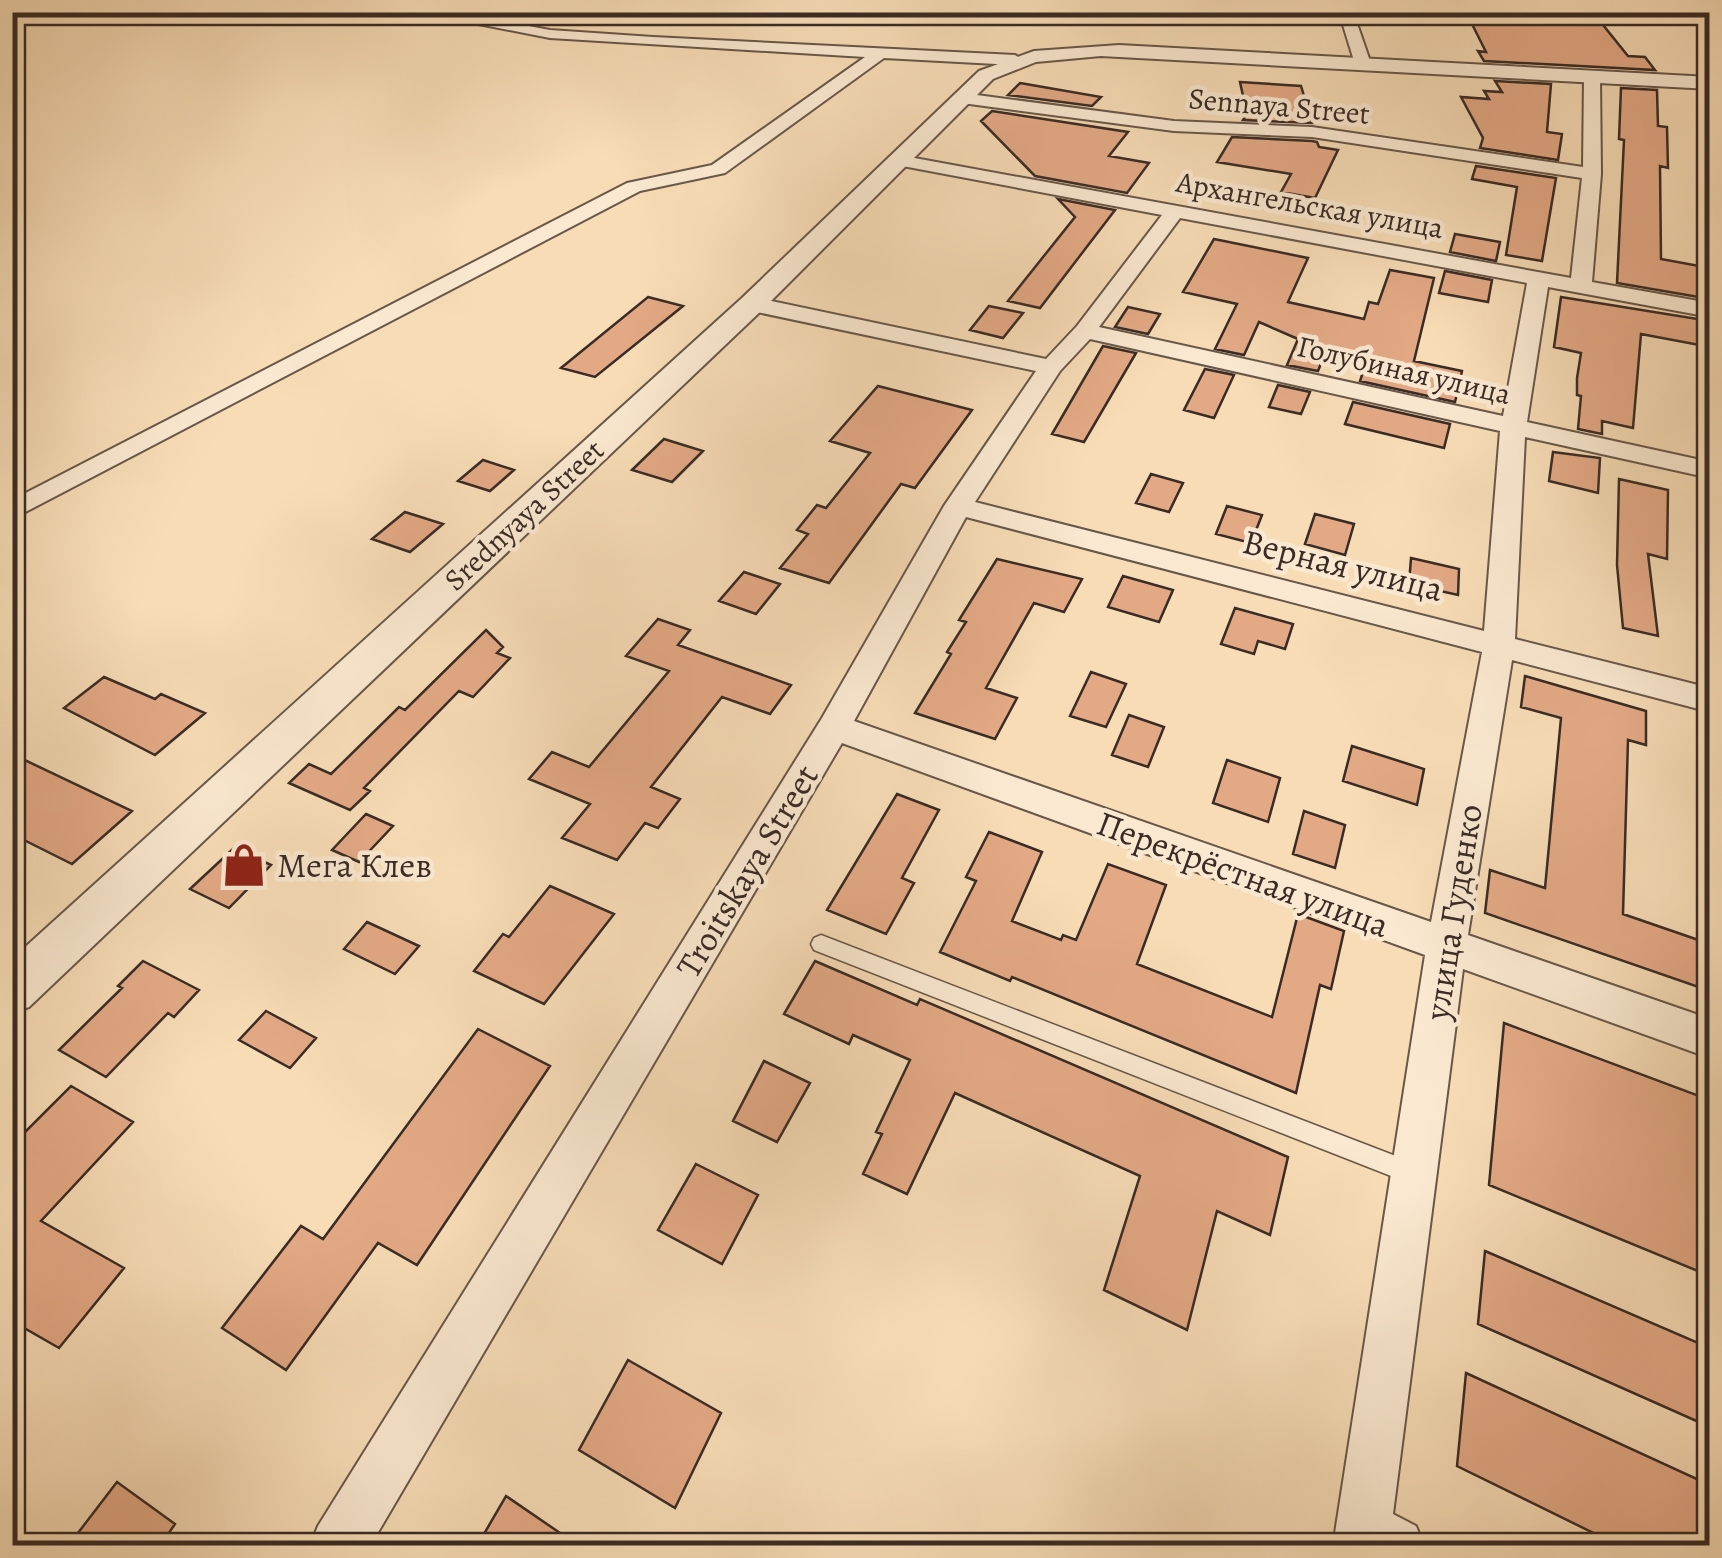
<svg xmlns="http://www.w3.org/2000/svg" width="1722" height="1558" font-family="Alegreya,serif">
  <rect width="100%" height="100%" fill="#f7dcb6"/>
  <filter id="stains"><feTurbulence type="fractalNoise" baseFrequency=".002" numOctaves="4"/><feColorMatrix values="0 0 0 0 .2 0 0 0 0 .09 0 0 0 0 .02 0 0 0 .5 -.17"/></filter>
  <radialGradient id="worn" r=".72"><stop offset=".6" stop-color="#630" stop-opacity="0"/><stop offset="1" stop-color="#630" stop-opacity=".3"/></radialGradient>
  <!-- building -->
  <path fill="#e3a985" stroke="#392b25" stroke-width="2.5" d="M1466 12 1595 15 1628 56 1645 57 1655 70 1484 61 1478 51 1486 52Z
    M1495 81 1551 84 1547 132 1562 134 1558 160 1480 148 1483 138 1461 97 1489 99 1484 91 1502 92Z
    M1240 82 1301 86 1312 123 1243 120 1247 114Z
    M1020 83 1101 97 1092 106 1008 95Z
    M1621 88 1657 90 1658 126 1667 127 1668 168 1660 166 1661 259 1710 268V299L1617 283 1624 140 1619 139Z
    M992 111 1128 132 1109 156 1149 163 1127 193 1035 176 981 121Z
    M1232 137 1312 141 1317 142 1319 147 1338 150 1315 198 1281 192 1291 174 1217 162Z
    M1476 166 1556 178 1542 261 1506 255 1517 187 1472 179Z
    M1058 199 1115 210 1040 308 1008 301 1075 217Z
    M1455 234 1500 242 1496 261 1450 252Z
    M1214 239 1308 258 1288 302 1364 319 1369 302 1378 304 1390 270 1434 278 1414 361 1462 371 1455 402 1360 381 1367 360 1328 346 1318 371 1287 365 1298 339 1259 322 1244 355 1215 349 1237 304 1183 292Z
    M1445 271 1492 280 1488 302 1439 293Z
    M648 297 683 306 595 377 561 368Z
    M1561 297 1710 321V347L1641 334 1633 428 1602 421V434L1578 429 1581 396 1577 395V378L1581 353 1554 347Z
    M989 306 1023 313 1003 338 970 330Z
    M1128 307 1160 314 1148 334 1115 327Z
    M1103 346 1136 353 1084 442 1052 434Z
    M1205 369 1234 375 1214 418 1184 410Z
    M1278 385 1310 392 1301 414 1269 407Z
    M878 386 972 410 915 488 901 484 829 583 780 568 808 534 797 530 817 505 826 508 870 453 830 441Z
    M1353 402 1450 424 1444 448 1345 424Z
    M664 439 703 451 672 482 632 470Z
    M1553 452 1600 458 1598 493 1549 481Z
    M483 460 514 470 490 491 458 481Z
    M1151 474 1183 483 1169 512 1136 503Z
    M1619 479 1668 490 1667 559 1648 554 1658 636 1623 628 1617 565Z
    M1227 506 1262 515 1251 543 1216 534Z
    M405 512 443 524 410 552 372 539Z
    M1315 514 1354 524 1345 555 1305 544Z
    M1411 558 1459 569 1458 595 1409 584Z
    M997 559 1082 579 1064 612 1034 603 986 688 1017 698 995 739 915 713 951 654 947 652 966 622 959 620Z
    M744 572 780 584 756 614 719 601Z
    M1123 576 1173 590 1159 622 1108 607Z
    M1235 608 1293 624 1285 649 1258 641 1254 654 1221 644Z
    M658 619 690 630 678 645 791 685 770 714 722 697 651 787 680 799 658 828 645 823 617 860 562 838 590 804 529 779 552 752 589 767 669 671 626 656Z
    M486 630 503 647 497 653 510 658 473 697 459 691 364 788 370 791 350 810 289 783 309 764 331 774 399 707 405 710Z
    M1091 672 1126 684 1106 727 1070 716Z
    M1525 676 1646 711V745L1628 740 1623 914 1710 944V991L1485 913 1490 870 1545 888 1561 718 1521 707Z
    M104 677 155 699 161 694 205 713 155 755 64 708Z
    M1129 715 1164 727 1148 767 1112 755Z
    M1352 746 1424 769 1417 805 1343 781Z
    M12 754 132 811 72 864 12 834Z
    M1227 760 1280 778 1268 822 1213 803Z
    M897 794 939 810 902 878 914 883 886 934 827 910Z
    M1304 811 1345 825 1335 868 1293 854Z
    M366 814 393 826 359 862 332 850Z
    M989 832 1042 852 1012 921 1061 940 1063 935 1076 940 1108 864 1166 885 1137 964 1272 1017 1298 914 1344 931 1331 989 1320 985 1296 1093 1012 977 1010 981 940 952 976 881 966 877Z
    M234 848 271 865 229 908 190 889Z
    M550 886 614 914 544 1004 474 971 503 934 509 937Z
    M367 922 419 946 395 974 344 949Z
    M143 961 199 990 174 1017 168 1013 106 1077 59 1050 122 988 118 986Z
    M815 961 917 1005 920 999 1288 1157 1270 1235 1217 1211 1187 1330 1104 1290 1140 1176 955 1093 907 1194 863 1174 882 1134 876 1132 910 1060 853 1035 849 1044 784 1014Z
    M266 1011 316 1038 290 1068 239 1040Z
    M1504 1023 1710 1100V1276L1489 1185Z
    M478 1029 550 1066 417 1265 378 1243 286 1370 222 1328 301 1226 323 1239Z
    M764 1061 810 1083 777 1142 733 1121Z
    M71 1086 133 1122 41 1221 124 1268 59 1348 12 1321V1145Z
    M696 1164 758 1195 722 1264 658 1230Z
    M1485 1251 1710 1348V1427L1478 1324Z
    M628 1360 721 1413 675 1508 579 1450Z
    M1466 1373 1710 1485V1546H1620L1457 1466Z
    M117 1482 175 1524 160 1546H68Z
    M506 1496 579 1546H477Z"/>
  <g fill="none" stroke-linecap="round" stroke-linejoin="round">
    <!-- service casing -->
    <g stroke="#685749" stroke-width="3">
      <path id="service" d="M530 12H538L521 30H515Z
        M821 935 1414 1163 1422 1166 1425 1174 1422 1182 1414 1185 814 950 811 944 814 938Z"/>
    </g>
    <!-- minor casing -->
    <g stroke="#685749" stroke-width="4">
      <path id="minor" d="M417 12H452L550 30 653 37 1015 55 1023 60 1015 65 884 58 725 173 640 191 12 519V500L627 183 712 165 865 57 550 38Z
        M1339 12H1353L1371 64 1369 67 1355 64Z
        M1687 12H1710V17Z
        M1592 72 1600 77 1601 174 1592 282 1710 303V317L1548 287 1527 422 1710 462V478L1525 437 1515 639 1710 688V712L1512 660 1468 935 1710 1019V1058L1463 969 1393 1514 1416 1526 1424 1546H1333L1425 955 842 743 370 1546H310L318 1526 822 718 944 506 1036 371 752 311 744 309 741 304 744 299 752 297 1046 359 1077 326 1162 215 892 164 889 160 898 155 1571 278 1582 178 1312 137 1174 131 962 103 954 98 962 93 1174 121 1312 127 1583 167 1584 77ZM1180 218 1527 283 1503 416 1099 327ZM1090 339 1500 431 1484 631 975 502 1060 371ZM966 517 1482 652 1431 922 854 721Z"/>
    </g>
    <!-- tertiary casing -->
    <g stroke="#685749" stroke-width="4">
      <path id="tertiary" d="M1119 45 1710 77V89L1101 56 1036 62 993 79 762 310 29 1007 12 1013V959L742 298 979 71 1034 51Z"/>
    </g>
    <!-- service -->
    <use href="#service" fill="#fae8d0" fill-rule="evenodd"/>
    <!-- minor -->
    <use href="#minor" fill="#fae8d0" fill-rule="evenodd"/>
    <!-- tertiary -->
    <use href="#tertiary" fill="#fae8d0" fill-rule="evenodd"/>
  </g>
  <!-- icons -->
  <defs>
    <g id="shop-bare" transform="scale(3.45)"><path d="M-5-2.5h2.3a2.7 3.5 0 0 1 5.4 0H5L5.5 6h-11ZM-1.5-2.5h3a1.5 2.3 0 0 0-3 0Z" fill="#8f2418" stroke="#fae8d0" stroke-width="2.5" paint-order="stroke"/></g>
  </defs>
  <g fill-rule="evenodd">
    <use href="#shop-bare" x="244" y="865"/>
  </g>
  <g text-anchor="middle" stroke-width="9" stroke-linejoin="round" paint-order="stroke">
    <!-- far-street labels -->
    <g font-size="30" fill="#392b25" stroke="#fae8d0">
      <text transform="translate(1279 106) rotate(5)" y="10">Sennaya Street</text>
      <text transform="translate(1310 205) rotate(10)" y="10">Архангельская улица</text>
      <text transform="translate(1404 370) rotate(13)" y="10">Голубиная улица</text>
      <text transform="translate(524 515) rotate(-43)" y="10">Srednyaya Street</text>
    </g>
    <!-- street labels -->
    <g font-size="35" fill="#392b25" stroke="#fae8d0">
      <text transform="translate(1343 565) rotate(14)" y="12">Верная улица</text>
      <text transform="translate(747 871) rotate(-59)" y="12">Troitskaya Street</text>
      <text transform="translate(1243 874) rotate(20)" y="12">Перекрёстная улица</text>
      <text transform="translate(1453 912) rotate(-81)" y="12">улица Гуденко</text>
    </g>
    <!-- poi labels -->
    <g font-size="35" fill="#392b25" stroke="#fae8d0" text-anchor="start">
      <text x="277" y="877">Мега Клев</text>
    </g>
  </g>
  <!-- margin -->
  <rect width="1722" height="1558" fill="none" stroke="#f7dcb6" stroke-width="50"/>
  <rect x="15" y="15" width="1692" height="1528" fill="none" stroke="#392b25" stroke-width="5"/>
  <rect x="25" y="25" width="1672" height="1508" fill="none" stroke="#392b25" stroke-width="2.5"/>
  <rect width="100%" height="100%" filter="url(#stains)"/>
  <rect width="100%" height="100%" fill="url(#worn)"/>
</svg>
